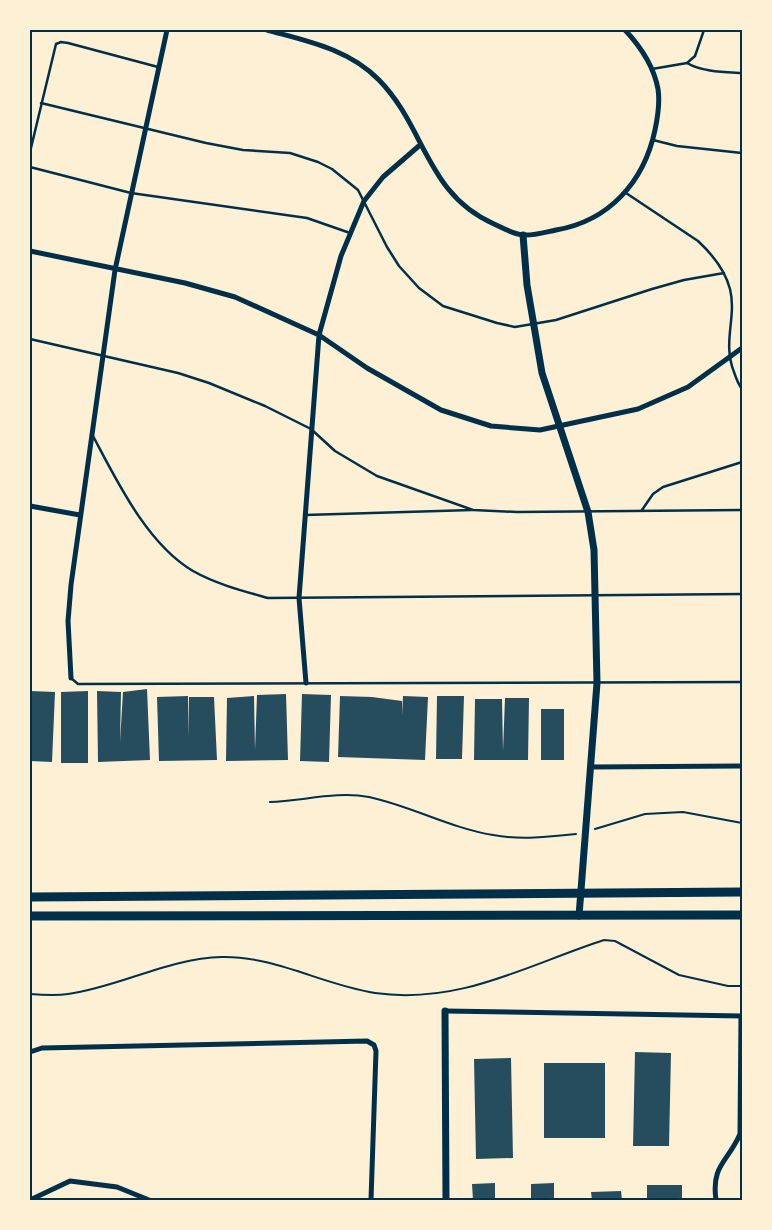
<svg xmlns="http://www.w3.org/2000/svg" width="772" height="1230" font-family="'Public Sans',sans-serif">
  <rect width="100%" height="100%" fill="#fdf0d5"/>
  <!-- building -->
  <path fill="#264d5e" d="M147 689 150 760 98 762 97 691 121 692 120 742 123 692Z
    M30 691 55 692 52 762 30 761Z
    M88 691V763H61V692Z
    M286 694 288 760 226 761 227 698 254 696 255 750 257 695Z
    M302 694 331 695 329 762 300 761Z
    M188 696 189 737V697H214L217 760 159 761 157 697Z
    M340 696 372 697 402 701V715L403 696 428 697 425 760 338 757Z
    M437 696H464L462 759H436Z
    M505 698H529L528 760H474L475 699H502L503 751Z
    M541 709H564V760H541Z
    M635 1052 671 1053 669 1146H633Z
    M511 1058 513 1158 476 1159 474 1059Z
    M544 1063H605V1138H544Z
    M495 1183V1200H473L472 1184Z
    M554 1183V1200H531V1184Z
    M647 1185H682V1200H647Z
    M621 1191 622 1200H592L591 1192Z"/>
  <g fill="none" stroke-linecap="round" stroke-linejoin="round">
    <!-- path -->
    <path stroke="#003049" stroke-width="2" d="M270 802C302 801 337 791 369 797 411 806 450 828 493 835 520 840 549 837 576 834
      M595 829 645 814 683 812 742 823
      M30 994C42 995 56 996 68 994 119 987 169 958 222 957 275 956 323 985 375 993 460 1005 527 965 604 940L615 941 679 975 728 986H742"/>
    <!-- service -->
    <path stroke="#003049" stroke-width="2.5" d="M687 63 695 56 704 30
      M652 69 687 63C702 72 724 72 742 73
      M41 103 206 143 243 150 290 153 318 162 332 169 358 190 387 247 399 266 419 288 443 306 497 323 515 327 556 320 652 289 684 280 724 273
      M653 140 677 146 742 153
      M30 152 56 44 61 42 68 43 158 67
      M30 167 131 193 307 218 350 233
      M626 193 698 241C712 254 725 270 730 289 737 317 722 342 734 372 736 378 738 384 742 389
      M30 339 178 373 209 383 265 406 311 429 335 451 377 476 473 510 517 512 742 510
      M93 436C117 481 147 544 193 571 216 584 243 591 268 598L742 594
      M642 510 653 494 663 487 742 462
      M305 515 472 510
      M71 678 78 684 742 682"/>
    <!-- minor -->
    <path stroke="#003049" stroke-width="5" d="M267 30C307 41 349 49 379 80 426 128 426 194 494 224 503 228 513 234 523 235 533 236 546 232 556 230 609 221 644 182 655 130 658 116 660 102 658 89 654 67 640 46 625 30
      M30 251 185 283 235 297 319 335 367 368 441 410 491 426 540 430 638 409 688 387 742 348
      M30 506 80 515
      M71 678 68 621 71 585 115 270 167 30
      M306 683 299 598 319 335 341 256 364 201 383 177 420 145
      M590 767 742 766
      M445 1011 742 1016
      M30 1052 42 1048 367 1041 374 1045 376 1051 371 1200
      M30 1200 70 1181 117 1187 149 1200
      M716 1200C711 1165 728 1162 740 1134L741 1016"/>
    <!-- tertiary -->
    <path stroke="#003049" stroke-width="7" d="M523 235 527 285 542 373 588 512 594 550 597 683 579 916
      M445 1011 446 1200"/>
    <!-- primary -->
    <path stroke="#003049" stroke-width="9" d="M30 897 742 892
      M30 916 742 915"/>
  </g>
  <!-- border -->
  <rect width="772" height="1230" fill="none" stroke="#fdf0d5" stroke-width="62"/>
  <rect x="31" y="31" width="710" height="1168" fill="none" stroke="#003049" stroke-width="2"/>
</svg>
